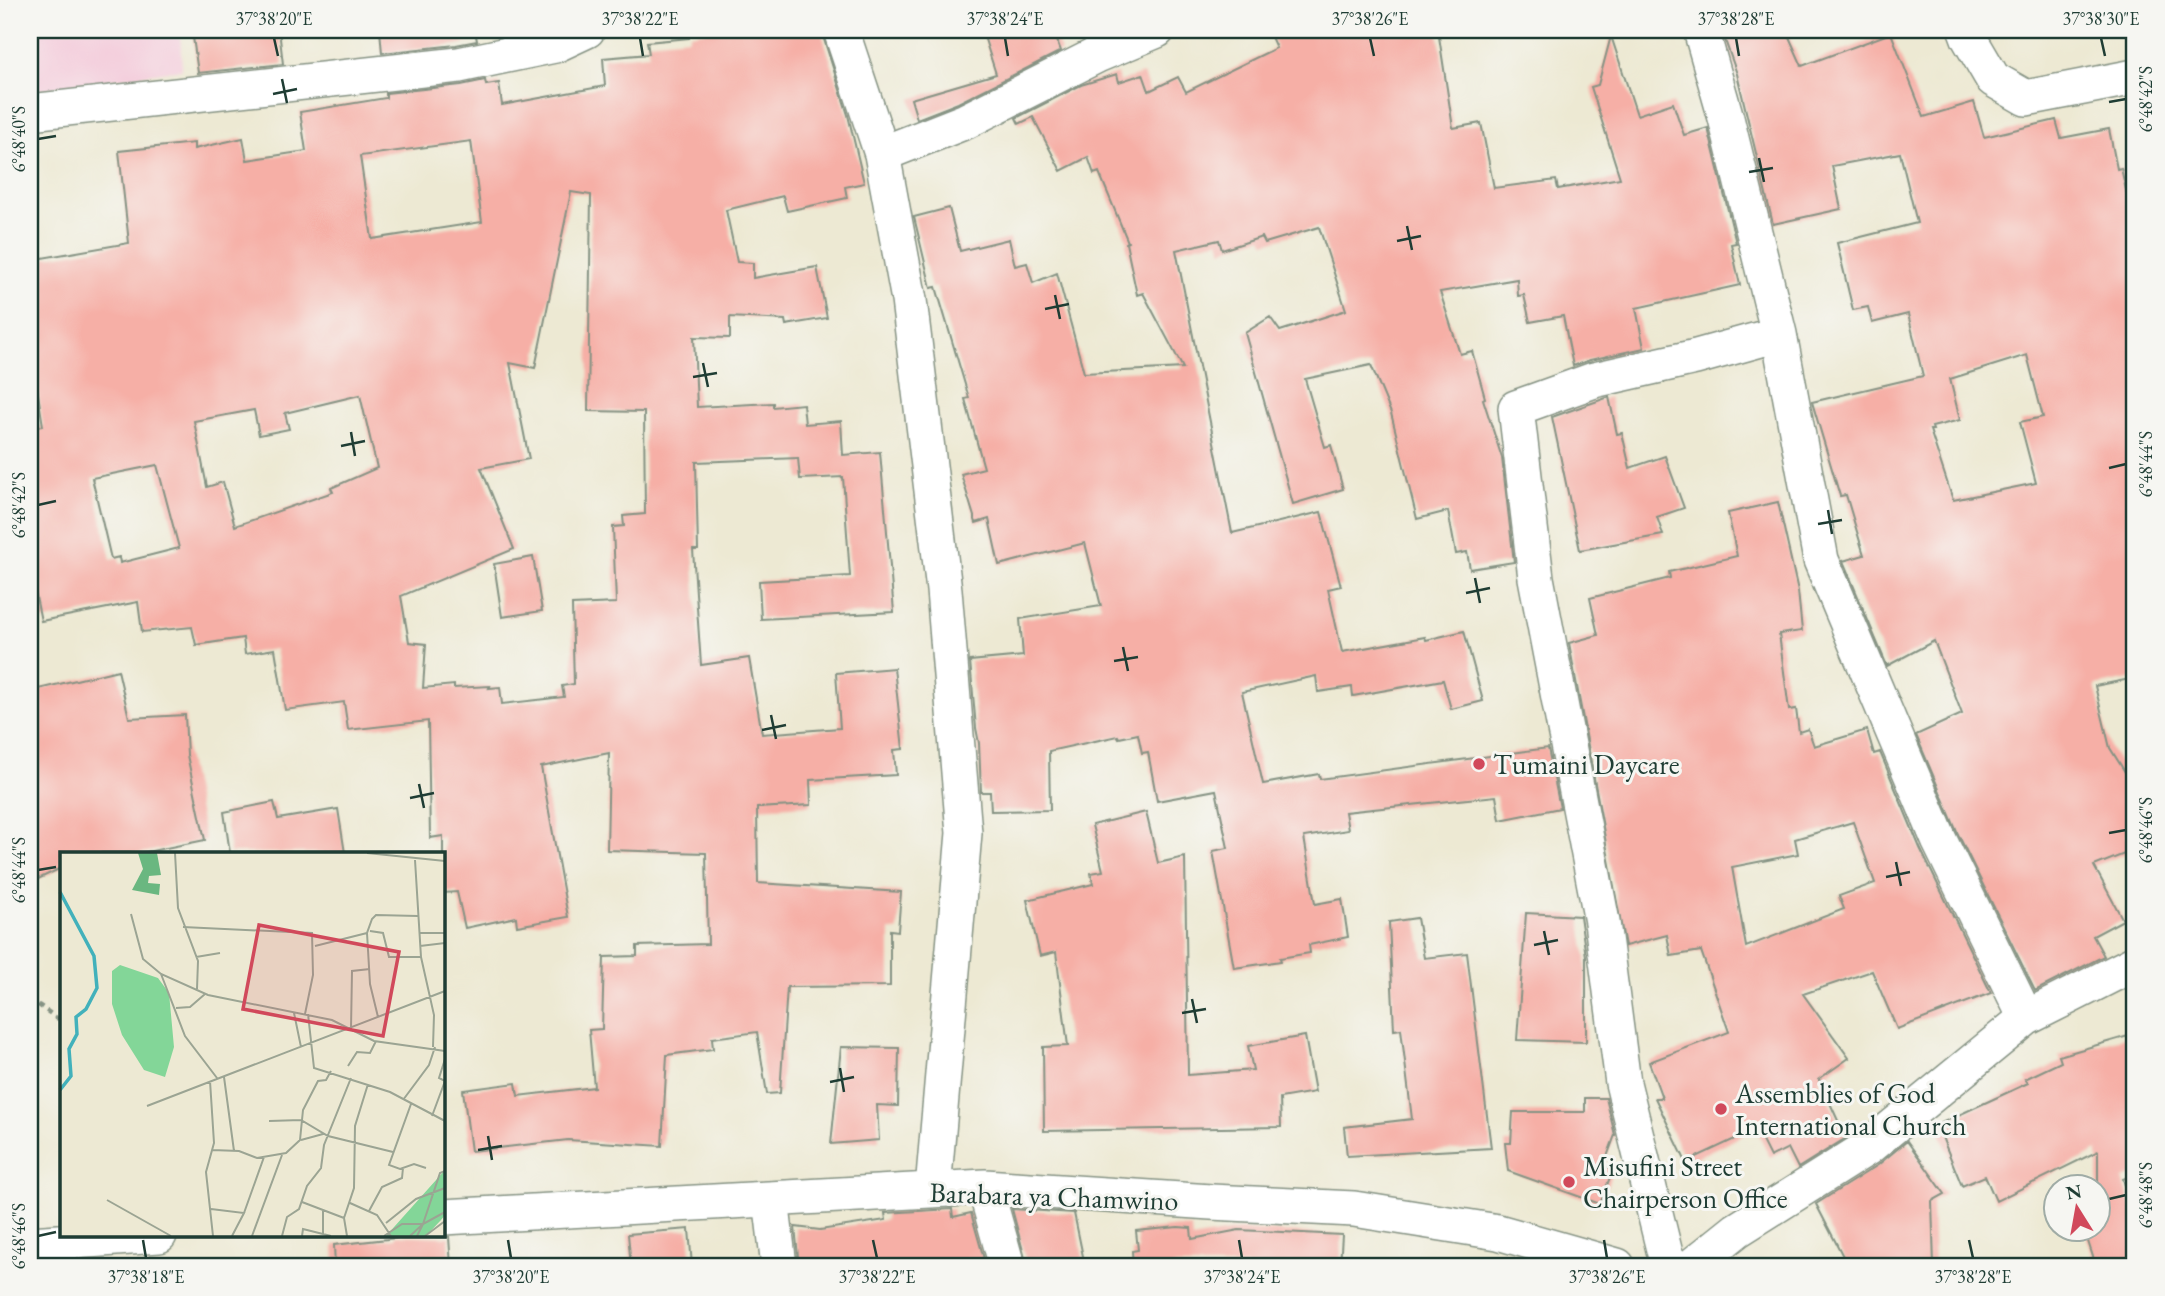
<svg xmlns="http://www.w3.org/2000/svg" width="2165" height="1296" font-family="'EB Garamond',serif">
  <rect width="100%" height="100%" fill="#f6f6f2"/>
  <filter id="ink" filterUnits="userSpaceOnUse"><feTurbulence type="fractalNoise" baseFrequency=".0143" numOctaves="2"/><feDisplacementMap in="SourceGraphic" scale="14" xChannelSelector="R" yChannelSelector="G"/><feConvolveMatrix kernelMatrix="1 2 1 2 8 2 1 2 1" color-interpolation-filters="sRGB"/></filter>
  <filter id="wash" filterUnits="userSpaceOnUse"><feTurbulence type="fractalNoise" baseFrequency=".00686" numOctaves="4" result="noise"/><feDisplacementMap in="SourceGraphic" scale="28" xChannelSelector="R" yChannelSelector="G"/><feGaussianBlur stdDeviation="1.57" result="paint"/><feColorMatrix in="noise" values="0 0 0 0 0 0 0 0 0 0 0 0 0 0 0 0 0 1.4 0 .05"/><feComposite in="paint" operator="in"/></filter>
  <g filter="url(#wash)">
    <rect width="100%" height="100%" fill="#ede9d3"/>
    <!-- built -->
    <path fill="#f4cfdd" d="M30 30H180L182 69 30 91Z"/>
    <g id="blocks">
      <!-- building -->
      <path fill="#f6afa6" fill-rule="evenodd" d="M192 30H279L283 64 198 73Z
        M380 30H475L477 41 456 45 382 53Z
        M711 30H821L848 115 864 183 845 187 847 198 787 211 783 196 726 210 737 262 753 263V278L817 267 827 318 786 325 785 320 730 317V338L694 337 697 407 773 403V407L803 404 805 424 841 421 843 455 880 452 894 612 761 619 759 581 850 576 843 477 800 479 798 458 696 462 698 550H693L701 665 749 658 762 734 840 728 836 673 894 668 903 749 894 750 896 775 810 780 811 805 757 808 758 883 901 892 898 931 890 930V986L787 987 780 1093 767 1094 757 1032 712 1038 713 1049 667 1055 662 1146 568 1140 471 1151 463 1090 516 1083 518 1096 594 1087 589 1030 602 1029 604 957 637 956V946L708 944 706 853 607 850 609 753 541 767 568 917 517 926 516 917 465 928 457 892 443 893V836L430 838 428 721 348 730 344 702 285 710 275 649 245 654 243 638 196 645 192 627 142 632 138 602 41 621 35 592 30 593V428L43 426 30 342V260L129 243 119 151 194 143V149L243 138 247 160 306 151 300 112 386 98V93L461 85 485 80 486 85 499 83 502 105 605 86 603 58 649 54 647 42 689 38V34ZM471 141 482 222 372 239 360 156ZM571 192 591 195 588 411 644 412 645 514 623 516 624 526 613 527 616 603 572 605 574 684 562 686 564 697 502 704 500 687 489 688 490 686 454 688V685L423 688 426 644 409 642 401 596 514 549 481 468 529 459 510 363 535 368ZM360 395 377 468 331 488 333 492 235 526 223 482 207 487 194 421 254 410 259 435 289 429 285 413ZM157 465 179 548 120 563 119 557 111 559 92 478Z
        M982 30H1053L1061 51 958 103 917 119 911 99 996 74Z
        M1268 30H1438L1453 128 1481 123 1494 188 1556 180 1558 189 1620 178 1591 87 1598 85 1611 36 1637 115 1673 103 1684 135 1708 128 1736 243 1731 244 1740 285 1636 308 1644 348 1590 360 1573 366 1563 316 1530 322 1524 295 1518 296 1517 279 1440 292 1460 354 1472 351 1485 398 1483 399 1502 458 1514 562 1470 569 1467 552 1456 554 1448 511 1417 519 1391 413 1371 365 1305 379 1325 447 1331 445 1343 489 1293 504 1245 333 1270 317 1280 331 1346 310 1319 227 1265 243 1262 237 1222 250 1219 240 1176 250 1232 533 1321 512 1341 586 1328 589 1342 652 1425 637 1426 640 1464 631 1483 701 1451 709 1443 680 1353 696 1352 687 1318 692 1316 676 1242 692 1263 784 1319 774 1320 779 1548 748 1560 808 1500 820 1496 796 1345 812 1348 830 1304 837 1315 904 1342 899 1348 937 1309 945 1310 953 1280 958 1281 961 1234 968 1213 851 1228 848 1216 790 1157 801 1148 752 1142 753 1138 734 1119 738 1118 736 1049 751 1050 810 991 811 990 792H981L979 743 976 728 970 661 1023 656 1020 619 1101 606 1085 543 999 565 989 519 976 523 961 474 984 468 965 399 969 398 936 287 931 288 914 217 949 208 960 251 1009 239 1015 266 1027 263 1033 283 1057 273 1084 373 1183 368 1143 293 1137 295 1126 243 1128 242 1099 172 1094 174 1088 157 1061 171 1033 117 1019 124 1016 118 1081 85 1117 74 1119 82 1143 74 1149 91 1178 77 1186 92 1276 48Z
        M1748 30H1786L1802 66 1891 33 1924 117 1974 102 1984 137 2056 120 2061 138 2109 129 2117 169 2121 168 2135 230V678L2095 686 2110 748 2135 788V828L2126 834 2132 851 2094 866 2123 920 2093 936 2104 956 2035 991 1957 832 1916 735 1962 714 1934 641 1887 666 1843 561 1864 555 1846 495 1840 496 1812 402 1923 376 1908 314 1872 323 1868 307 1853 310 1837 243 1917 223 1900 153 1832 166 1841 209 1773 224 1737 74 1725 40ZM2027 355 2043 417 2020 422 2036 483 1953 500 1930 430H1933L1932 427 1960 420 1950 379Z
        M1609 397 1617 434 1622 433 1630 468 1665 456 1684 508 1657 517 1663 535 1580 550 1552 417Z
        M1778 502 1798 591 1802 631 1779 634 1789 710 1796 709 1799 732 1808 729 1814 746 1867 730 1874 754 1880 752 1920 848 1991 993 1897 1029 1872 971 1803 994 1849 1058 1819 1079 1846 1138 1798 1168 1788 1148 1770 1157 1756 1129 1686 1162 1655 1098H1662L1649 1062 1729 1032 1701 951 1671 956 1667 935 1625 946 1569 643 1598 635 1590 598 1670 578 1669 572 1737 556 1728 513ZM1853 822 1875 883 1839 896 1844 909 1746 947 1732 867 1798 854 1795 839Z
        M533 557 542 611 502 617 494 564Z
        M118 670 129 718 185 715 187 755 205 840 142 853H61V868L30 883V691Z
        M274 802 278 819 338 809 345 853H230L224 812Z
        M1146 812 1158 863 1185 857 1188 1075 1253 1070 1248 1046 1305 1036 1315 1092 1280 1098 1281 1127 1044 1131 1043 1047 1068 1046 1056 952 1040 956 1027 900 1093 884 1091 873 1103 871 1092 825Z
        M1526 913 1580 916 1586 956V1042L1517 1040Z
        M1417 918 1424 958 1467 953 1491 1148 1347 1156 1344 1127 1412 1119 1401 1029 1394 1030 1389 922Z
        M2135 1034V1175L2123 1179 2135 1217V1266H2096L2084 1229H2098V1151L1996 1201 1985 1176 1962 1186 1937 1125 2028 1083 2025 1079 2061 1062 2059 1056Z
        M841 1047 899 1048 898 1106 877 1105 879 1140 831 1144Z
        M1585 1098H1606L1615 1135 1604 1165 1613 1169 1600 1204 1508 1171 1505 1143H1511L1513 1112H1585Z
        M1907 1141 1945 1194 1932 1201 1934 1266H1848L1816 1204 1878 1165Z
        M952 1209 953 1217 971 1213 986 1266H799L795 1227 820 1230 886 1220 885 1213Z
        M1012 1209 1074 1213 1085 1266H1027Z
        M1178 1227 1191 1228 1192 1239 1239 1230 1342 1235 1340 1266H1133L1132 1251 1138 1250 1136 1231Z
        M689 1229 692 1266H631L628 1234Z
        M396 1235 449 1237 451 1266H335L334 1245 396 1238Z"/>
    </g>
  </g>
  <g filter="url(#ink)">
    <use href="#blocks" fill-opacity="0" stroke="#869384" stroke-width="2"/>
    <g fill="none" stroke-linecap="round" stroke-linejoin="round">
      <!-- minor casing -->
      <g stroke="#869384" stroke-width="38">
        <path id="minor" d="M841 30 882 154 909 300 944 590 964 833 933 1189
          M1701 30 1726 118 1779 334 1821 560 1939 840 2026 1018
          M1966 30 1969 38 1993 79 2026 98 2135 77
          M30 112 459 65 555 45 587 30
          M882 154 966 121 1097 55 1157 30
          M985 1187 1007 1266
          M771 1199 779 1266
          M443 1217 985 1187 1211 1202 1354 1209 1498 1232 1617 1266
          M30 1244 159 1235
          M1668 1266 1623 1083 1602 922 1536 578 1516 408 1594 380 1696 357 1779 334
          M1692 1266 1737 1230 1867 1148 2026 1018 2135 963"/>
      </g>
      <!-- path -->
      <path stroke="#869384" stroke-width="4.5" stroke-dasharray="5 5" stroke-linecap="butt" d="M30 999 61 1021"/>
      <!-- minor -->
      <use href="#minor" stroke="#fff" stroke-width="35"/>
    </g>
  </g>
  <!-- ticks -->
  <path fill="none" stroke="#1f3d34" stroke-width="2.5" d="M274 38 278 56M640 38 643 56M1005 38 1008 56M1370 38 1374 56M1736 38 1739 56M2101 38 2105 56M282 79 287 103M273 94 297 89M2109 102 2126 99M38 139 56 136M1759 158 1764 182M1749 172 1773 168M1407 226 1412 250M1397 241 1421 236M1055 295 1060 319M1045 309 1069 304M703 363 708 387M693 377 717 373M351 432 355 456M341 446 365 441M2109 468 2126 464M38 505 56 501M1828 510 1832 534M1818 524 1842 520M1475 578 1480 603M1466 593 1490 588M1123 647 1128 671M1114 661 1138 657M771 715 776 739M762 730 786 725M419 784 424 808M410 798 434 793M2109 833 2126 830M1896 862 1901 886M38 870 56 867M1886 877 1910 872M1544 931 1549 955M1534 945 1558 940M1192 999 1197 1023M1182 1013 1206 1009M840 1068 844 1092M830 1082 854 1077M488 1136 492 1160M478 1150 502 1146M2109 1199 2126 1195M38 1236 56 1232M143 1240 146 1258M508 1240 511 1258M873 1240 877 1258M1239 1240 1242 1258M1604 1240 1607 1258M1969 1240 1973 1258"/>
  <!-- markers -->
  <g fill="#d1495b" stroke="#f6f6f2" stroke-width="2.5">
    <circle cx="1479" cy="764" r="7"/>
    <circle cx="1721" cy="1109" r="7"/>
    <circle cx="1569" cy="1182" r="7"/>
  </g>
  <g text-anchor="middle" stroke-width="6" stroke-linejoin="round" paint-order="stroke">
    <!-- poi labels -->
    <g font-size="28" fill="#1f3d34" stroke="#f6f6f2" text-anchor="start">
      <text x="1493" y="774">Tumaini Daycare</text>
      <text x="1735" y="1103">Assemblies of God<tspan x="1735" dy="32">International Church</tspan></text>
      <text x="1583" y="1176">Misufini Street<tspan x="1583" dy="32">Chairperson Office</tspan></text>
    </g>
    <!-- street labels -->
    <g font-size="28" fill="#1f3d34" stroke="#f6f6f2">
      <text transform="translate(1054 1196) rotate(2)" y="10">Barabara ya Chamwino</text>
    </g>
  </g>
  <!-- overview -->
  <g transform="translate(60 852)">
    <rect width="385" height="385" fill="#ede9d3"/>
    <path d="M60 113 98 126 109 141 114 195 105 225 84 218 62 183 52 152V119ZM385 318V363L381 368 366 384H326Z" fill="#83d698"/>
    <path d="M78 1H97L101 23 89 24 88 31 100 32 99 43 72 38 83 17Z" fill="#6ab780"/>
    <path fill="none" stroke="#42b1bb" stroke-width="3.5" d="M0 40 34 104 37 136 26 157 16 165 17 182 9 197 11 224 0 238"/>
    <path fill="none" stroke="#9ba493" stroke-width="2" d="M115 1 118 56 138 109 137 137M307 1 385 9M355 8 361 105 374 163 373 195M71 62 83 107 101 122 148 143 272 168 314 189 385 199M123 75 252 81 253 123 245 162M310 79 323 81 329 105H361M360 81H385M255 94 307 81M360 94 385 91M136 105 160 101M101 122 125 184 157 226M116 156 130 155 145 142M234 161 241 195M248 162 254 216 330 240 385 269M318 165 310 132 307 81 312 67 316 63 358 64M291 177 292 119 310 117M288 214 297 200 310 201 316 189M164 225 174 299M150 229 154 291 146 320 153 384M343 248 369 213 375 195M351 252 329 313 340 317 354 312 366 316M87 254 385 139M372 264 385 229 379 226 385 207M209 269 241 268 268 284 333 300M241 288 263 282M152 298 179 299 197 306 226 301 240 288 243 258 258 229 266 228 271 219M47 348 111 384M242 350 284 366M290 351 317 363 331 384M151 357 184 361 172 384M263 358V382M309 359 322 335 342 326 343 316M184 361 204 305M326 371 356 347 385 336M192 384 222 303M222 384 227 365 239 357 247 334 261 316 264 293 291 226M242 384 243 377 271 384M287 384 284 366 294 336 295 274 308 232M324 384 342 372H363M350 384 363 372 380 321 385 319M357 384 363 372 385 360M365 384 385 369"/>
    <path fill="#d1495b" fill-opacity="0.15" stroke="#d1495b" stroke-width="3.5" d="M199 73 339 100 323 184 183 157Z"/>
    <rect width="385" height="385" fill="none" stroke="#1f3d34" stroke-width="3.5"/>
  </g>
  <!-- margin -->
  <rect width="2165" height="1296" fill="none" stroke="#f6f6f2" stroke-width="77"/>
  <!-- north arrow -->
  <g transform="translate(2077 1208) rotate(349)"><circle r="33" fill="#f6f6f2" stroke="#a0aca6" stroke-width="2"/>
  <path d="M0-5L12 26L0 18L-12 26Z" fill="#d1495b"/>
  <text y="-10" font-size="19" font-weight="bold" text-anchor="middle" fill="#1f3d34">N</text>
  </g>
  <rect x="38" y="38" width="2088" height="1220" fill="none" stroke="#1f3d34" stroke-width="2.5"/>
  <g font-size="18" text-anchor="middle" fill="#1f3d34">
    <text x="274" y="25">37°38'20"E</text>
    <text x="640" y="25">37°38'22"E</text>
    <text x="1005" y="25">37°38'24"E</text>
    <text x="1370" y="25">37°38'26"E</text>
    <text x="1736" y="25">37°38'28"E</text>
    <text x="2101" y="25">37°38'30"E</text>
    <text transform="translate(2146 99) rotate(-90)" y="6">6°48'42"S</text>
    <text transform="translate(19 139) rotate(-90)" y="6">6°48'40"S</text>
    <text transform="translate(2146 464) rotate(-90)" y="6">6°48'44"S</text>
    <text transform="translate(19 505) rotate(-90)" y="6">6°48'42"S</text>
    <text transform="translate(2146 830) rotate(-90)" y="6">6°48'46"S</text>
    <text transform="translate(19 870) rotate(-90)" y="6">6°48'44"S</text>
    <text transform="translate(2146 1195) rotate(-90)" y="6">6°48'48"S</text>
    <text transform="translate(19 1236) rotate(-90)" y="6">6°48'46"S</text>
    <text x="146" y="1283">37°38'18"E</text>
    <text x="511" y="1283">37°38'20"E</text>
    <text x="877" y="1283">37°38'22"E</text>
    <text x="1242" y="1283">37°38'24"E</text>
    <text x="1607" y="1283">37°38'26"E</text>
    <text x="1973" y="1283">37°38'28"E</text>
  </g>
</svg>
